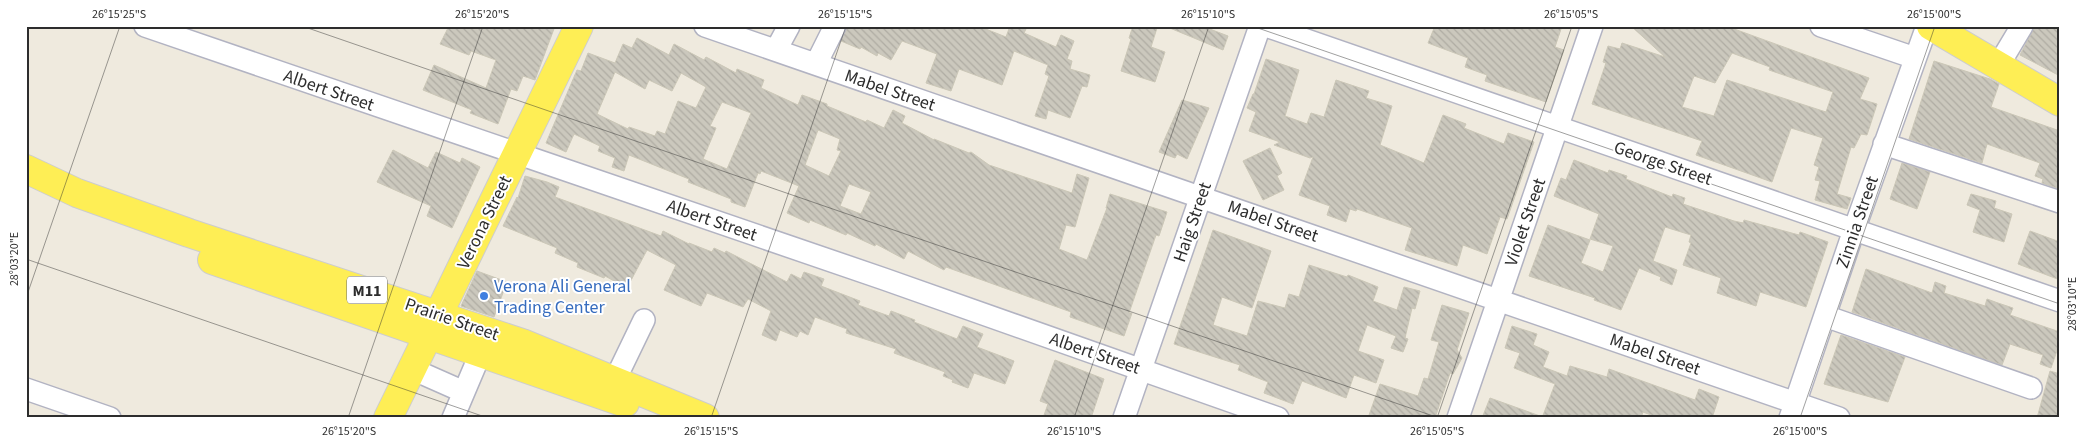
<svg xmlns="http://www.w3.org/2000/svg" width="2086" height="444" font-family="'Source Sans 3',sans-serif">
  <defs>
    <pattern id="building-back-hatch" width="6" height="6" patternUnits="userSpaceOnUse" patternTransform="scale(1.25)"><rect width="6" height="6" fill="#cbc8bd"/><path d="M-1 5l2 2M0 0l6 6M5-1l2 2" fill="none" stroke="#afaca3"/></pattern>
  </defs>
  <rect width="100%" height="100%" fill="#efeade"/>
  <!-- building -->
  <path fill="url(#building-back-hatch)" stroke="#cbc7b7" fill-rule="evenodd" d="M449 26H518L527 29 528 26H555L535 80 523 76 517 91 511 89 498 124 470 113 472 110 423 90 434 65 486 88 496 60 471 51 469 55 440 44Z
    M847 26H978L1006 37 1010 26H1017L1026 29 1024 33 1056 47 1061 35 1074 41 1067 59 1072 61 1070 69 1090 75 1087 87 1082 86 1070 118 1048 110 1046 119 1035 116 1049 76 1045 74 1048 65 1014 51 1002 85 959 69 951 91 926 83 937 54 902 41 891 60 878 53 877 56 861 47 860 49 841 41Z
    M1133 26H1151L1157 28 1151 47 1165 52 1155 82 1121 71 1131 39 1129 38Z
    M1165 26H1202L1228 36 1223 50Z
    M1435 26H1562L1555 47 1564 50 1546 102 1485 81 1487 75 1465 67 1468 58 1428 43Z
    M1631 26H1726L1869 78 1860 99 1877 104 1867 135 1861 134 1854 148 1851 147 1837 194 1851 198 1847 209 1815 200 1820 181 1815 180 1819 167 1814 165 1823 138 1791 128 1772 182 1696 155 1702 141 1592 104 1606 63 1603 62 1608 46 1620 49 1622 43 1665 57ZM1732 53 1770 67 1769 70 1833 92 1826 112 1727 80 1714 116 1682 107 1694 76 1715 83Z
    M2035 26H2060V76L2020 55Z
    M637 38 669 55 674 44 704 60 706 57 736 73 737 69 764 80 761 88 798 105 802 95 827 104V106L866 122 867 120 884 128 893 110 905 116 902 123 934 140V139L969 153 971 152 989 165 1072 193 1077 174 1089 178 1075 227 1066 225 1059 249 1087 260 1107 208H1106L1110 194 1167 212 1159 236 1156 235 1129 313H1132L1124 336 1070 317 1071 312 946 267 944 270 908 251 904 259 876 244 875 246 847 233 846 235 810 220 809 223 787 213 799 186 761 171 760 174 758 173 745 207 731 202V199L688 182 689 179 629 155 624 171 612 167 615 158 598 151 600 146 574 134 566 152 546 143 577 70 581 71 588 53 615 63 623 44 632 48ZM615 72 645 89 649 80 672 91 681 73 706 87 696 108 678 101 665 134 657 131 655 136 629 127 628 129 597 114ZM722 102 751 113 727 169 703 159 716 128 710 126ZM818 130 840 139 837 150 841 151 829 176 805 165ZM849 184 871 192 861 214 840 206Z
    M1266 59 1299 70 1285 116 1307 124 1311 113 1324 117 1336 80 1369 91 1366 98 1392 106 1380 145 1424 163 1443 115 1466 124 1464 128 1504 144 1508 133 1534 142 1507 219 1500 217 1487 254 1463 245 1457 266 1405 250 1412 228 1357 209 1356 211 1350 209 1346 222 1327 215 1330 206 1299 195 1313 157 1310 158 1274 145 1280 142 1249 131 1256 112 1247 108 1253 94H1254Z
    M1934 61 1990 79 1999 84 1991 107 2060 131V189L2042 183 2043 179 2035 176 2040 163 1987 144 1982 163 1909 139Z
    M1182 100 1209 108 1187 159 1177 154 1175 158 1159 152Z
    M1270 148 1282 173 1277 176 1284 190 1263 200 1243 161Z
    M393 150 428 168 436 152 460 163 462 158 480 167 452 228 427 216 431 206 377 182Z
    M1574 160 1608 173 1609 170 1627 176 1626 179 1672 197 1673 194 1685 198 1683 204 1734 221 1743 223 1744 220 1799 235 1800 232 1828 242 1806 307 1760 292 1756 306 1717 293 1721 278 1683 265 1691 243 1689 242 1691 235 1665 227 1653 261 1677 270 1672 285 1660 280 1661 277 1639 268 1621 310 1594 300 1595 298 1529 276 1548 225 1590 240 1581 263 1603 272 1613 246 1590 239 1599 214 1554 196 1561 178 1566 180Z
    M1902 163 1930 172 1917 209 1890 199Z
    M525 176 547 182 559 187 555 197 661 236 663 231 689 244V243L712 252 714 248 725 253 726 251 787 282 791 274 801 279 804 272 824 279 821 286 860 301 858 305 889 316 891 311 915 320 914 322 957 339 963 326 983 334 977 347 1014 361 1005 384 974 373 968 388 952 382 953 380 943 376 945 372 894 353 896 349 846 333 847 329 815 317 808 335 800 331 797 337 780 330 776 341 762 335 771 311 748 299 743 307 707 293 701 306 664 290 676 265 647 250 627 288 605 276 604 278 577 267 578 263 555 253 557 248 503 226 517 197 518 198Z
    M1971 194 1996 201 1994 208 2012 214 2004 242 1973 232 1980 210 1967 205Z
    M1213 230 1271 251 1252 308 1222 297 1213 325 1247 336 1258 301 1285 308 1289 294 1299 297 1309 265 1347 277 1348 275 1378 287 1373 301 1397 310 1404 287 1420 291 1415 309 1412 308 1405 338 1408 339 1403 352 1391 348 1396 336 1367 325 1358 351 1384 360 1376 383 1354 375 1346 398 1302 381 1293 404 1264 393 1268 382 1238 370 1240 365 1174 344Z
    M2030 231 2060 242V280L2018 264Z
    M1866 269 1932 293 1935 282 1946 286 1944 293 1985 306 1987 299 1998 303 2013 308 2010 315 2060 332V342L2051 368 2040 364 2043 355 2010 344 2002 365 1852 312Z
    M477 271 507 282 494 317 461 306Z
    M1442 305 1469 313 1457 350 1462 358 1453 374 1450 373 1435 418H1368L1380 384 1418 396 1424 378 1428 379 1439 342 1431 340Z
    M1512 326 1537 334 1533 345 1549 352 1543 367 1567 376 1570 366 1607 377 1609 369 1695 400 1699 389 1719 397 1712 418H1659L1643 412 1641 418H1542L1555 384 1514 368 1520 353 1505 348Z
    M1841 335 1905 357 1888 402 1824 384Z
    M1055 360 1104 379 1091 418H1043L1048 404 1040 401Z
    M2050 371 2060 374V407L2056 418H2037Z
    M1490 398 1540 416 1539 418H1482Z"/>
  <g fill="none" stroke-linecap="round" stroke-linejoin="round">
    <!-- minor casing -->
    <g stroke="#b2b3c2" stroke-width="24">
      <path id="minor" d="M145 26 884 279 1278 418
        M705 26 1839 418
        M1266 26 2060 301
        M1821 26 1915 58
        M776 50 789 26
        M816 64 835 26
        M1998 66 2022 26
        M1884 144 2060 202
        M1825 316 2031 388
        M412 369 464 392
        M615 380 644 320
        M26 389 110 418
        M453 418 481 352
        M1124 418 1260 26
        M1458 418 1592 26
        M1790 418 1854 230 1927 26"/>
    </g>
    <!-- major casing -->
    <g stroke="#cdcdcd" stroke-width="30">
      <path id="major" d="M1931 26 2060 102
        M26 169 77 193 189 233 522 343 705 418
        M212 260 625 403
        M388 418 579 26"/>
    </g>
    <!-- minor -->
    <use href="#minor" stroke="#fff" stroke-width="21"/>
    <!-- major -->
    <use href="#major" stroke="#feee55" stroke-width="28"/>
  </g>
  <!-- ticks -->
  <path fill="none" stroke="#2d2d2d" stroke-width="1" stroke-opacity="0.45" d="M302 26 1439 418M1252 26 2060 304M26 259 488 418M26 298 120 26M348 418 483 26M711 418 846 26M1074 418 1209 26M1437 418 1572 26M1800 418 1935 26"/>
  <!-- markers -->
  <circle fill="#3f7fe0" stroke="#fff" stroke-width="2" cx="484" cy="296" r="5"/>
  <g text-anchor="middle" stroke-width="4" stroke-linejoin="round" paint-order="stroke">
    <!-- shield labels -->
    <rect fill="#fff" stroke="#6c6c6c" stroke-width="1" x="347" y="276.5" width="40" height="27" rx="4"/>
    <g font-size="16" font-weight="bold" fill="#2d2d2d">
      <text x="367" y="296">M11</text>
    </g>
    <!-- street labels -->
    <g font-size="18" fill="#2d2d2d" stroke="#fff">
      <text transform="translate(329 90) rotate(19)" y="6">Albert Street</text>
      <text transform="translate(890 90) rotate(19)" y="6">Mabel Street</text>
      <text transform="translate(1663 163) rotate(19)" y="6">George Street</text>
      <text transform="translate(712 220) rotate(19)" y="6">Albert Street</text>
      <text transform="translate(1273 221) rotate(19)" y="6">Mabel Street</text>
      <text transform="translate(484 222) rotate(-64)" y="6">Verona Street</text>
      <text transform="translate(1192 222) rotate(-71)" y="6">Haig Street</text>
      <text transform="translate(1525 222) rotate(-71)" y="6">Violet Street</text>
      <text transform="translate(1857 222) rotate(-71)" y="6">Zinnia Street</text>
      <text transform="translate(452 319) rotate(19)" y="6">Prairie Street</text>
      <text transform="translate(1095 353) rotate(19)" y="6">Albert Street</text>
      <text transform="translate(1655 354) rotate(19)" y="6">Mabel Street</text>
    </g>
    <!-- shop labels -->
    <g font-size="18" fill="#366cbe" stroke="#fff" text-anchor="start">
      <text x="494" y="292">Verona Ali General<tspan x="494" dy="21">Trading Center</tspan></text>
    </g>
  </g>
  <!-- border -->
  <rect width="2086" height="444" fill="none" stroke="#ffffff" stroke-width="55"/>
  <rect x="28" y="28" width="2030" height="388" fill="none" stroke="#2d2d2d" stroke-width="2"/>
  <g font-size="12" text-anchor="middle" fill="#2d2d2d">
    <text x="119" y="18">26°15'25"S</text>
    <text x="482" y="18">26°15'20"S</text>
    <text x="845" y="18">26°15'15"S</text>
    <text x="1208" y="18">26°15'10"S</text>
    <text x="1571" y="18">26°15'05"S</text>
    <text x="1934" y="18">26°15'00"S</text>
    <text transform="translate(14 259) rotate(-90)" y="4">28°03'20"E</text>
    <text transform="translate(2072 304) rotate(-90)" y="4">28°03'10"E</text>
    <text x="349" y="435">26°15'20"S</text>
    <text x="711" y="435">26°15'15"S</text>
    <text x="1074" y="435">26°15'10"S</text>
    <text x="1437" y="435">26°15'05"S</text>
    <text x="1800" y="435">26°15'00"S</text>
  </g>
</svg>
